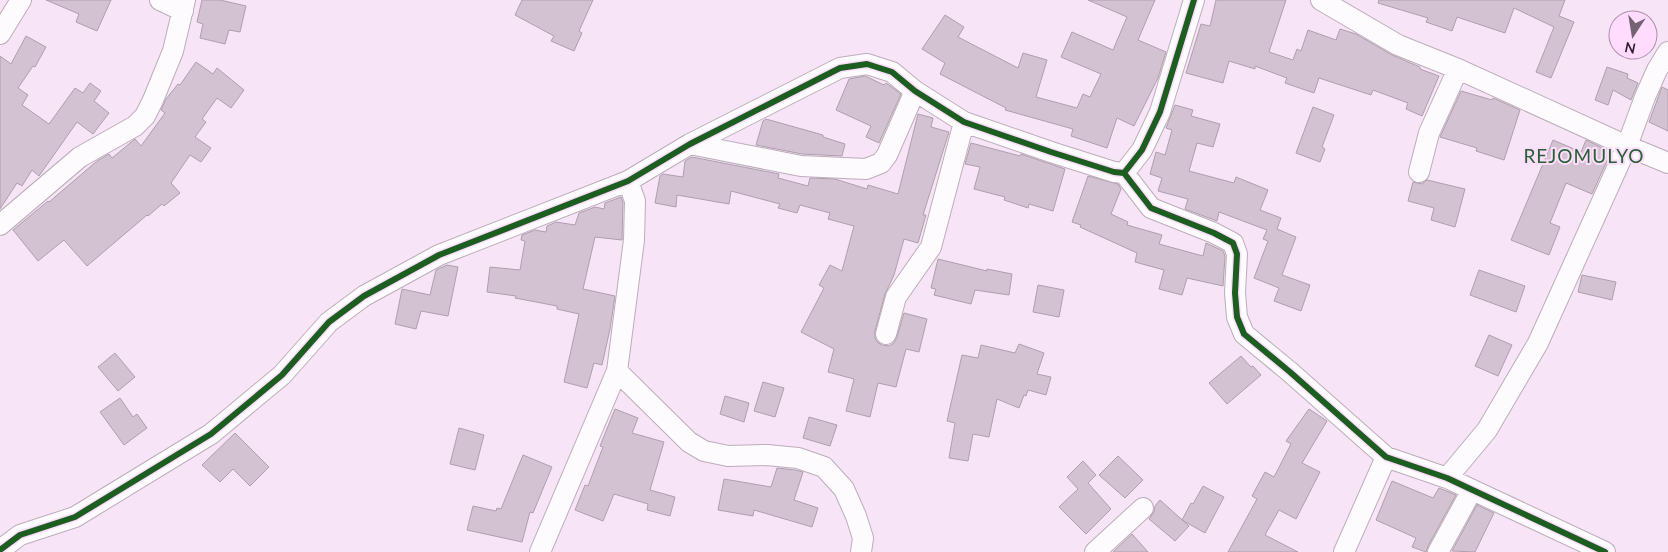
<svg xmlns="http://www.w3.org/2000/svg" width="1668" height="552" font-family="Lato,sans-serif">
  <rect width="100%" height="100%" fill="#f7e4f6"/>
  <!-- building -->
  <path fill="#d3c2d2" stroke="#af9fae" d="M46 0H111L97 31 76 22 79 14Z
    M202 0H220L246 6 240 32 229 30 225 44 200 38 203 24 197 22Z
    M522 0H593L579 31 582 33 574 51 551 41 554 36 515 15Z
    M1088 0H1155L1138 40 1166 52 1158 78 1134 126 1117 118 1107 148 1071 136 1073 129 1005 110 1006 108 940 74 945 63 922 49 945 15 964 27 958 37 1018 68 1023 53 1047 60 1036 97 1077 108 1083 94 1090 97 1101 74 1061 57 1072 32 1113 50 1127 17Z
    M1216 0H1286L1269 52 1293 60 1297 49 1301 51 1308 30 1336 40 1340 29 1356 34 1392 55 1420 67V69L1439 76 1422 116 1406 109 1408 103 1373 90 1371 95 1319 78 1314 93 1285 83 1287 78 1255 66V69L1229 61 1223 83 1186 73 1201 24 1210 26Z
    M1379 0H1565L1559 16 1574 22 1551 78 1536 72 1554 27 1514 8 1505 33 1457 17 1452 31 1426 22 1428 18 1378 3Z
    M26 36 46 47 35 67 33 66 18 88 28 95 22 105 49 124 75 88 83 93 90 83 101 91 94 101 109 113 93 134 77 122 39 176 32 170 22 186 17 183 0 209V56L11 64Z
    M196 62 213 74 217 68 244 90 231 108 217 98 202 119 206 122 195 137 211 148 201 162 190 155 171 183 180 193 164 206 162 204 148 216 147 215 87 266 64 240 38 261 13 230 48 201 49 202 97 161 109 154 112 158 135 139 141 146 165 113 161 110 166 99 178 84 180 85Z
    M1607 67 1628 74 1627 78 1638 83 1631 100 1613 90 1608 105 1595 100Z
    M865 76 884 85 886 83 901 94 879 143 866 137 871 126 836 110 849 79Z
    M1662 87 1668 90V131L1649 122Z
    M1461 91 1492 100 1493 98 1520 110 1504 160 1476 151 1477 148 1440 137Z
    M1175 105 1193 110 1191 116 1220 124 1213 147 1197 143 1189 171 1234 183 1236 177 1268 190 1260 210 1281 218 1277 229 1296 237 1282 275 1310 285 1301 311 1274 301 1279 288 1254 278 1268 241 1263 239 1267 230 1219 212 1217 221 1185 209 1188 199 1158 191 1162 178 1150 174 1156 152 1165 155 1172 130 1166 128Z
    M1313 107 1334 115 1322 147 1325 149 1320 162 1296 153Z
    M918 114 933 118 931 127 949 132 923 215H926L918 243 904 239 894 275 885 294 875 331V338L877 342 882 345 889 346 894 343 897 337 904 313 927 319 919 352 906 349 896 387 878 383 870 417 846 411 854 379 828 372 834 349 801 332 824 288 819 285 830 265 842 271 854 226 828 219 830 213 800 205 797 213 778 208 780 204 731 191 729 204 677 195 676 207 655 203 660 176 663 174 683 177 685 161 692 157 779 174 778 178 808 186 810 178 835 179 867 189 868 185 898 194Z
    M766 119 823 135V137L845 144 842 156 802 154 756 145 763 121Z
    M1553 140 1581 152 1586 140 1611 152 1592 194 1566 183 1550 223 1560 227 1549 255 1511 240Z
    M971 143 1020 156 1021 154 1065 169 1053 211 1029 204 1028 208 1004 200 1005 197 974 189 980 167 965 164Z
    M1088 176 1118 184 1121 189 1111 214 1128 222 1127 225 1162 235 1159 244 1203 256 1206 243 1223 251 1225 256 1223 286 1187 278 1182 295 1159 289 1164 270 1135 262 1137 253 1080 227 1081 225 1072 222Z
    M1427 180 1465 189 1455 227 1431 220 1434 208 1408 201 1413 182 1422 184Z
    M621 197 623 203 622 240 595 237 583 289 615 296 610 329 602 365 594 363 587 388 564 382 579 314 557 309V306L515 298 516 296 487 292 490 267 520 270 525 241 521 240 522 235 535 230 546 232 547 226 556 222 575 225 579 213 595 207 604 209 605 203Z
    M938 259 987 271V269L1012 274 1009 295 975 290 971 304 934 295 936 289 931 288Z
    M447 265 458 267 448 316 421 311 416 329 395 324 402 289 430 295 436 270Z
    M1479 270 1525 286 1516 312 1470 295Z
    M1582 275 1616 282 1612 300 1578 292Z
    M1038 285 1064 290 1059 317 1033 312Z
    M1489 335 1512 345 1498 376 1475 366Z
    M1019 344 1044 353 1037 374 1051 377 1046 395 1028 390 1026 396 1024 395 1019 408 997 399 989 437 973 434 968 461 949 458 955 423 947 421 962 355 978 358 981 345 1015 353Z
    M115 353 135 377 118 391 98 367Z
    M1241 356 1251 367 1253 366 1261 375 1227 404 1209 383Z
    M763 382 784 388 775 417 754 411Z
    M725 396 749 403 744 422 720 414Z
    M120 398 133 417 137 414 147 428 124 445 100 412Z
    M615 409 638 418 632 433 664 442 650 490 675 497 670 516 647 510 648 504 614 494 603 521 575 510 585 485 588 486 603 447 600 446Z
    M1309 409 1327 421 1302 463 1320 472 1296 519 1279 510 1265 535 1298 552H1228L1257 499 1252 496 1265 472 1274 477 1291 444 1286 441Z
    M809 417 837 425 830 446 803 438Z
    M459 428 484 435 475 470 450 464Z
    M235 433 269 467 250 486 233 469 220 482 202 465Z
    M523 455 552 467 533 513 530 512 522 542 467 530 473 506 496 511 497 508 501 509Z
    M1118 456 1143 480 1125 498 1099 475Z
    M1083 461 1096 475 1088 483 1111 509 1086 534 1059 507 1078 489 1067 477Z
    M777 468 795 470 803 472 794 500 818 508 812 527 754 510 753 516 718 510 724 479 771 487Z
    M1392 481 1433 498 1439 488 1456 495 1428 546 1426 552 1412 547 1416 538 1376 520Z
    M1203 486 1224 497 1205 533 1182 520 1191 503 1193 504Z
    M1160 500 1189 526 1175 541 1149 519 1154 512 1155 506Z
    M1477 505 1494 513 1475 552 1452 551Z
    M1132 534 1148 552H1113Z"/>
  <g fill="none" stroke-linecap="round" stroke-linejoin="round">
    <!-- minor casing -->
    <g stroke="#bdadbc" stroke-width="22">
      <path id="minor" d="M160 0 183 11
        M1321 0 1398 45 1458 69 1627 146 1668 163
        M0 34 21 0
        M690 144 801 166 866 169 881 163 887 155 915 91
        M1419 172 1429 133 1458 69
        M1124 173 1151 208 1214 233 1233 243 1237 254 1235 293 1237 317 1244 334 1290 372 1386 457 1447 478 1605 552
        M0 225 80 157 135 126 145 116 153 100 173 51 185 0
        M886 334 896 297 931 247 964 122
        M617 371 689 442 704 451 728 456 767 455 798 458 824 467 844 489 856 516 863 538 861 552
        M1447 478 1487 430 1538 343 1627 146 1645 97 1657 70 1668 52
        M0 550 20 535 75 517 211 434 282 375 329 322 364 296 439 255 628 181 690 144 840 68 867 64 892 72 915 91 964 122 1051 152 1114 172 1124 173 1142 150 1160 112 1194 0
        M540 552 617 371 634 240 635 201 628 181
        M1095 552 1143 508
        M1344 552 1386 457
        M1438 552 1472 490"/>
    </g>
    <!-- minor -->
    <use href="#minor" stroke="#fefbfe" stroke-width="20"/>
    <!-- cycleway casing -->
    <g stroke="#ffdcfd" stroke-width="9">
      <path id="cycleway" d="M1124 173 1151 208 1214 233 1233 243 1237 254 1235 293 1237 317 1244 334 1290 372 1386 457 1447 478 1605 552
        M0 550 20 535 75 517 211 434 282 375 329 322 364 296 439 255 628 181 690 144 840 68 867 64 892 72 915 91 964 122 1051 152 1114 172 1124 173 1142 150 1160 112 1194 0"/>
    </g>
    <!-- cycleway -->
    <use href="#cycleway" stroke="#1b5e20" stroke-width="6"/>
  </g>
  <g text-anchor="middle" stroke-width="4" stroke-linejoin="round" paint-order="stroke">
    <!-- quarter labels -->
    <g font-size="19" letter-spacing="1" fill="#256231" stroke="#ffdcfd">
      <text x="1584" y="163">REJOMULYO</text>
    </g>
  </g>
  <!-- north arrow -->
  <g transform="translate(1633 35) rotate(192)"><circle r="24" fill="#ffdcfd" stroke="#ab90aa"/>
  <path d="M0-4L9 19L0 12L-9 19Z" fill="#746373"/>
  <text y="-8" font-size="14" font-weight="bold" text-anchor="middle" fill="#2d1d2d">N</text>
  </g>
</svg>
